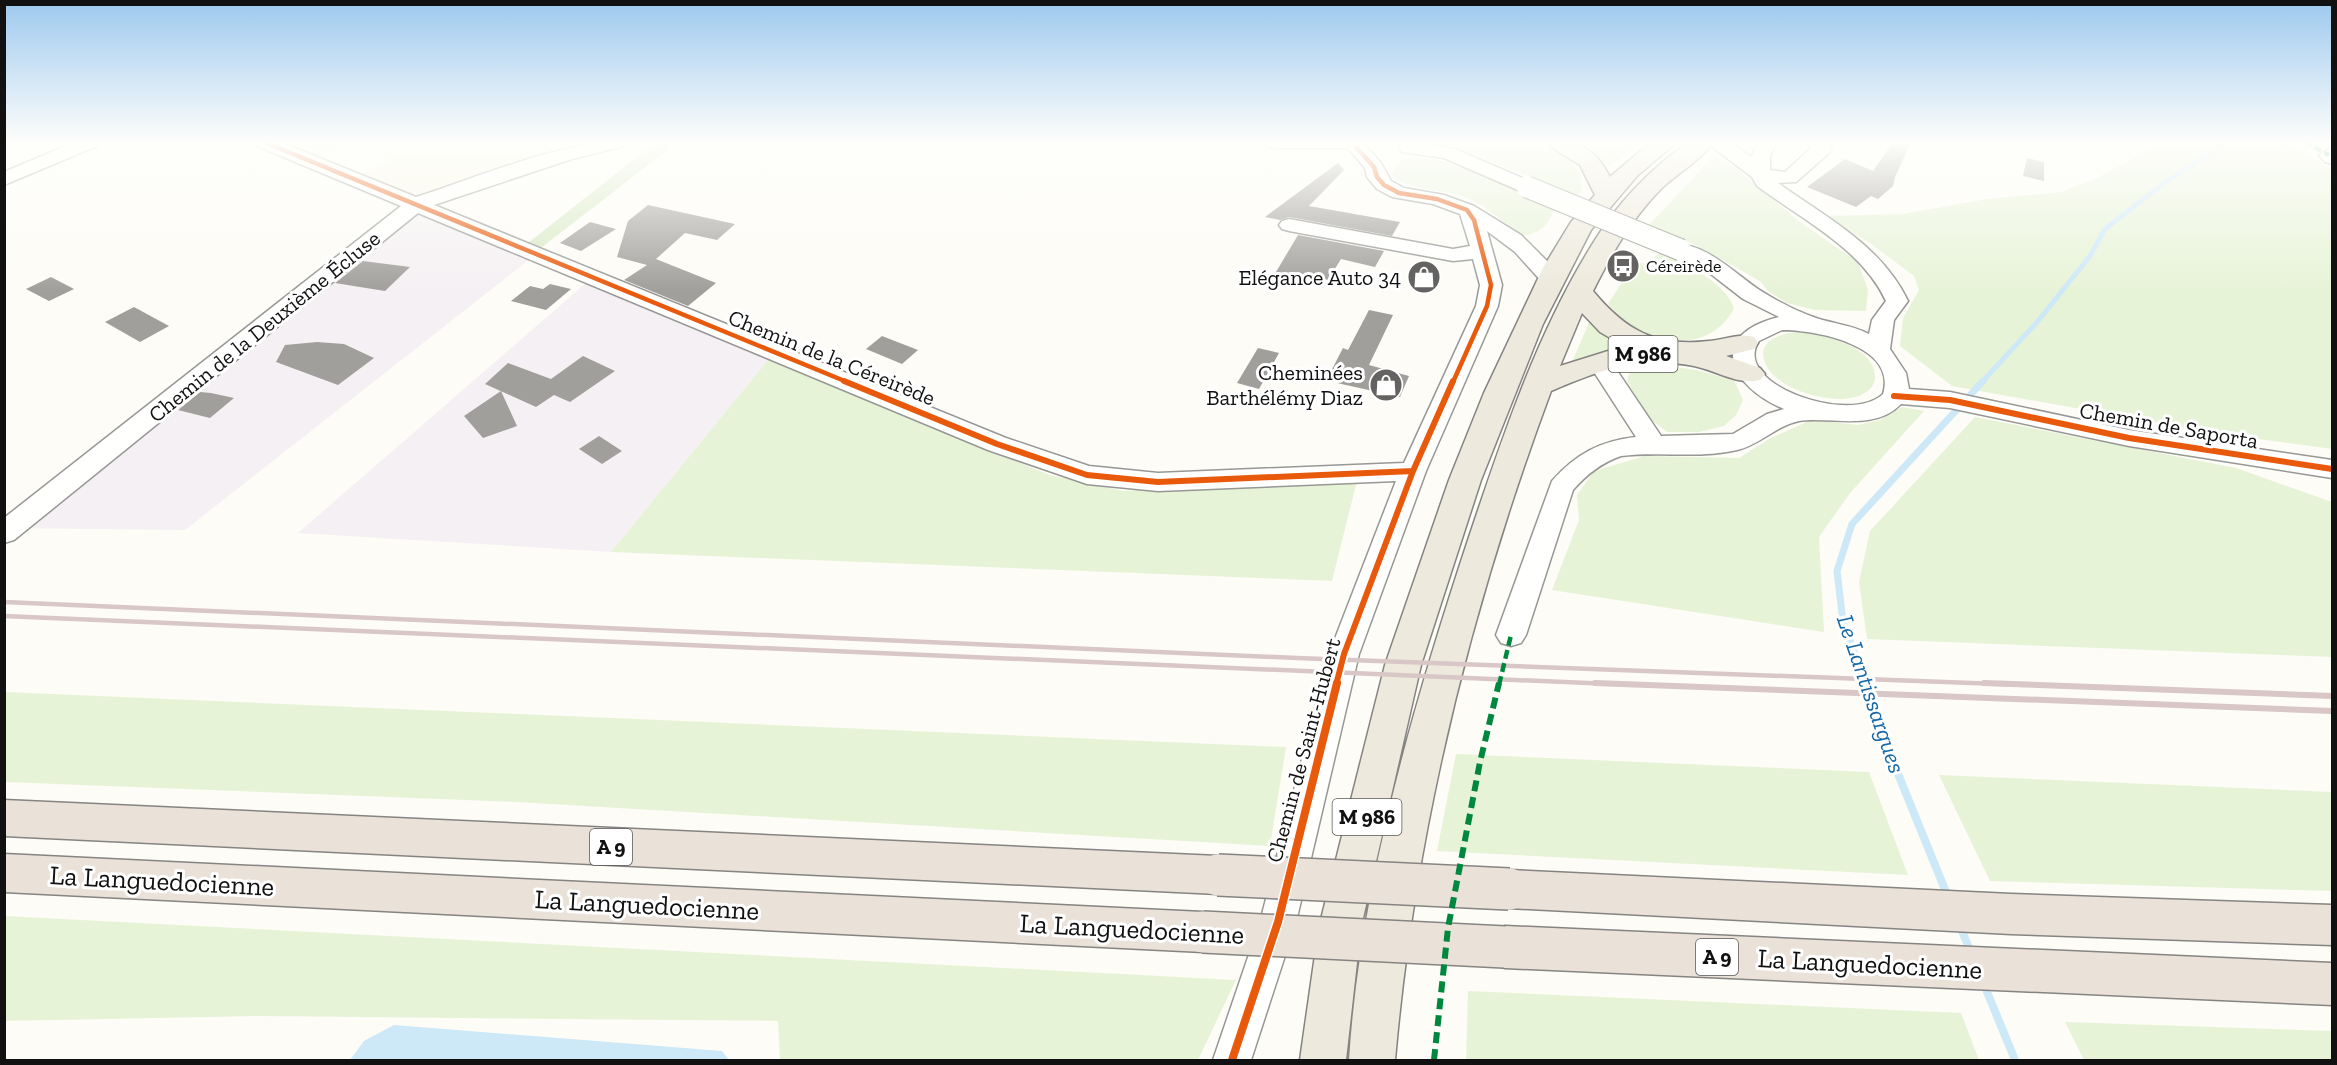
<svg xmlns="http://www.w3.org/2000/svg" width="2337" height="1065" font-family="'Zilla Slab',serif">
  <rect width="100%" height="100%" fill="#fdfcf7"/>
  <!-- industrial -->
  <path fill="#f5f0f3" d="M284 142H361L318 157Z
    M399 207 530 259 185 530 5 528Z
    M586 283 768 360 611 552 298 533Z"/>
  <!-- farmland -->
  <path fill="#f9f7e4" d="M361 142H598L425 196 393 189 361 175 391 161Z"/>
  <!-- green -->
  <path fill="#e7f3d7" d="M1449 142H1540L1563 154 1573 164 1580 174 1582 190 1577 195 1459 149Z
    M1573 142 1637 144 1605 170 1592 153Z
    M2163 142H2286L2332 169V449L2221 434 1952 386 1900 346 1903 318 1919 290 1914 276 1870 243 1826 216 1903 214 1987 199 2061 192 2097 178Z
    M1714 156 1738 169 1797 220 1858 262 1868 290 1866 311 1815 310 1787 303 1768 291 1760 281 1700 247 1649 225Z
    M1414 157C1462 160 1510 190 1554 209 1548 227 1539 234 1520 236 1504 223 1486 205 1467 198 1441 187 1413 193 1391 175L1402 160Z
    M1660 253C1685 263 1725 282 1734 308 1709 359 1636 345 1608 304L1634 264 1646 263Z
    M1591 318 1623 347 1572 362Z
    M1797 332C1821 334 1874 345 1875 376 1876 383 1870 391 1863 394 1837 408 1773 391 1764 360 1758 339 1783 334 1797 332Z
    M768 360 1050 475 1123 491 1358 477 1332 581 611 552Z
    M1669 366 1696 370 1734 380 1743 400 1736 415 1724 426 1699 432H1667L1646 416 1627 380 1630 371Z
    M1902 407 1924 411 1850 493 1819 537 1824 632 1552 590 1579 520 1577 495 1594 471 1645 456 1739 458 1769 439 1811 420 1858 425 1880 420Z
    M1975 417 2236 468 2332 502V657L1867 639 1859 582 1870 531Z
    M5 692 1286 747 1270 846 516 802 5 782Z
    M1456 754 1869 772 1908 875 1437 851Z
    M1939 775 2332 792V891L1990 881Z
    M4 916 1236 980 1198 1060H780L778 1021 260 1016 5 1021Z
    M1468 991 1961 1013 1979 1060H1466Z
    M2065 1022 2332 1031V1060H2084Z"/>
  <!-- forest -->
  <path fill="#d8eac5" d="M656 142H678L542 247 528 243Z"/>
  <!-- water -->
  <path fill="#cde8f7" d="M394 1025 722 1051 729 1060H350L364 1041Z"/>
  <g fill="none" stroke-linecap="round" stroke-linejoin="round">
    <!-- stream-far2 -->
    <path stroke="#cde8f7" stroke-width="5" d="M1982 382 2038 321 2090 256 2105 229 2163 184 2227 142"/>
    <!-- stream-far1 -->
    <path stroke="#cde8f7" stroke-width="7" d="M1866 685 1843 622 1837 571 1852 524 1983 381"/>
    <!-- stream -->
    <path stroke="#cde8f7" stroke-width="8" d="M1865 683 1894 764 1948 897
      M1959 924 1972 955
      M1983 982 2015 1060"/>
  </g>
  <!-- building -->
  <path fill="#a19f9c" d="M1893 142H1911L1895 177 1893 186 1878 199 1871 196 1856 207 1807 187 1845 159 1873 171Z
    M2027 158 2044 162V181L2023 176Z
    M1338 163 1344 170 1309 206 1400 222 1392 236 1289 217 1280 220 1265 217Z
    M648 205 735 224 717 240 685 233 656 259 716 283 688 306 624 280 647 265 617 257 628 221Z
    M590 222 616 229 581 251 560 243Z
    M1298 235 1384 251 1375 267 1341 259 1328 280 1301 274 1297 282 1273 277Z
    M363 261 410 267 385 291 335 283Z
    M51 277 74 289 49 301 26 289Z
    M550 284 571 289 546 310 511 301 530 286 543 289Z
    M134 307 169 326 140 342 105 322Z
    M1369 310 1393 315 1369 365 1409 376 1400 397 1337 383 1338 380 1328 377 1343 348 1348 350Z
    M882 336 918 350 902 364 866 349Z
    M317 342 344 344 374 358 338 385 276 362 285 345Z
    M1258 348 1279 353 1259 389 1237 383Z
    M583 356 615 371 570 402 554 395 536 407 485 384 508 363 551 379Z
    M501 391 517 426 483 438 464 416Z
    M200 392 211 393 234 398 210 418 178 410Z
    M599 436 622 451 602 464 579 449Z"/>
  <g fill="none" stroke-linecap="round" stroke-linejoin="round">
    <!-- minor casing -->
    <g stroke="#979795" stroke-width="3">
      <path id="minor" d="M75 142H99L97 146 4 185V172Z
        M255 142H280L416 197C482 176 557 142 626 142L624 146 572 159 434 205 1006 438 1089 466 1158 473 1404 463 1476 306 1480 285 1473 259 1453 261 1289 231 1282 229 1279 225 1282 221 1289 219 1453 249 1470 246 1460 214 1433 204 1392 197 1377 189 1367 177 1365 168 1348 148H1274L1267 146 1265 142 1364 144 1381 163 1391 181 1404 188 1444 195 1474 206 1521 235 1559 273 1562 278 1559 283H1543L1515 252 1487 231 1502 285 1498 306 1426 471 1359 654 1296 922 1251 1060H1213L1260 922 1329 654 1396 481 1158 491 1087 484 988 450 418 213 14 540 4 543V518L401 206 257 146Z
        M1409 142 1455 149 1534 183 1537 187 1534 191H1520L1444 158 1402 152 1399 148 1402 144Z
        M1715 142H1730L1751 157 1759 142H1777L1770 156V170L1785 172 1811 148 1807 142H1826L1832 149 1829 153 1796 182 1778 183C1827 218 1881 245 1908 301L1894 320 1890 349 1906 373 1909 389 1950 392 2129 430 2332 460V478L2129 446 1950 408 1901 404C1874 432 1831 416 1799 421 1775 426 1760 445 1737 450 1699 459 1659 451 1621 456 1601 463 1587 474 1573 490L1526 635 1521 643 1511 646 1501 643 1496 635 1552 481C1576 454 1600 441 1636 437L1594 372 1601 354 1609 352 1617 354 1621 359 1618 372 1661 436 1733 434 1767 414 1784 409C1729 386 1706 335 1779 317L1743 299 1707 271 1674 254 1670 250 1674 246C1701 239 1737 275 1758 289 1775 300 1798 312 1816 318 1834 324 1852 325 1869 334L1872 320 1886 301C1862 249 1802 219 1757 186L1752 177 1715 149 1712 145ZM1782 330C1815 330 1898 345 1883 394 1850 426 1730 384 1759 341Z
        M2329 149 2332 150V164L2325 162 2319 155Z"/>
    </g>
    <!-- major casing -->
    <g stroke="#858482" stroke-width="3">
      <path id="major" d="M1548 142C1581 142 1594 147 1610 177L1651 142H1677L1638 175 1591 230 1543 324 1481 480 1421 665 1361 927 1346 1060H1300L1319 927 1385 665 1449 480 1484 393 1543 268 1571 222 1595 195 1580 165 1551 147Z
        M1688 142H1714C1701 160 1678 173 1662 188 1632 218 1612 253 1593 291 1626 331 1656 347 1709 341 1724 340 1739 333 1754 337L1758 343 1754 349 1726 356 1760 368 1765 374 1760 380C1739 386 1715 370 1694 366 1638 355 1601 370 1551 391 1471 606 1415 831 1395 1060H1349C1360 885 1415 700 1470 534 1504 433 1538 330 1595 240 1619 201 1651 169 1688 142ZM1582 313 1600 332 1624 346 1560 366Z"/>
    </g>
    <!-- highway casing -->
    <g stroke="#858482" stroke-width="3">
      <path id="highway" d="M4 800 1218 856 1233 862 1239 875 1233 888 1218 894 4 836Z
        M4 854 1203 912 1218 918 1225 932 1218 946 1203 952 4 892Z
        M1509 870 2011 894 2332 905V945L2011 934 1509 908 1494 903 1488 889 1494 875Z
        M1505 926 2332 963V1005L1505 968 1490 962 1483 947 1490 932Z"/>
    </g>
    <!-- minor -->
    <use href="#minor" fill="#fffffe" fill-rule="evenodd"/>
    <!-- major -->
    <use href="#major" fill="#ede9dc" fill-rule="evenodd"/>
    <!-- highway -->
    <use href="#highway" fill="#eae1d8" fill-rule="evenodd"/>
    <!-- rail-far1 -->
    <path stroke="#d9c6c7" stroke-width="4.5" d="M4 602 1297 658 2025 685
      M4 616 1634 685"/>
    <!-- rail -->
    <path stroke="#d9c6c7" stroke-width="6" d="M1595 683 2332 711
      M1984 683 2332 696"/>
    <!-- minor-bridge casing -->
    <g stroke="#979795" stroke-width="23" stroke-linecap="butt">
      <path id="minor-bridge" d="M1527 187 1681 250"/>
    </g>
    <!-- highway-bridge casing -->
    <g stroke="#858482" stroke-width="44" stroke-linecap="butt">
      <path id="highway-bridge" d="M1218 875 1509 889
        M1203 932 1505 947"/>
    </g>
    <!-- minor-bridge -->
    <use href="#minor-bridge" stroke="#fffffe" stroke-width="21"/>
    <!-- highway-bridge -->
    <use href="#highway-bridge" stroke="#eae1d8" stroke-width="41"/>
    <!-- quiet-far2 -->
    <path stroke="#00873e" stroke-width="4" stroke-dasharray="7 4" stroke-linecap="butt" d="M2305 142 2329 155"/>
    <!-- quiet-far1 -->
    <path stroke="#00873e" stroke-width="4.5" stroke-dasharray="9 4.5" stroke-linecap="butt" d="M1499 685 1511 635"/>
    <!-- quiet -->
    <path stroke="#00873e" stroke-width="6" stroke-dasharray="11 6" stroke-linecap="butt" d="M1434 1060 1448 928 1480 762 1499 683"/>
    <!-- cycleway-far2 casing -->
    <g stroke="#fff" stroke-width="8">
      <path id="cycleway-far2" d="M264 142 847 382
        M1357 148 1374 167 1377 177 1384 185 1399 193 1437 199 1467 210 1474 220 1491 285 1487 306 1453 382"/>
    </g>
    <!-- cycleway-far1 casing -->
    <g stroke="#fff" stroke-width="10">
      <path id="cycleway-far1" d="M844 381 997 444 1087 475 1158 482 1413 471
        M1894 396 1950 400 2129 438 2332 469
        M1336 685 1344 654 1413 471 1453 381"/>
    </g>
    <!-- cycleway casing -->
    <g stroke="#fff" stroke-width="11">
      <path id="cycleway" d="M1232 1060 1278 922 1337 683"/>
    </g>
    <!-- cycleway-far2 -->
    <use href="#cycleway-far2" stroke="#e8590c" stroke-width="4.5"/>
    <!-- cycleway-far1 -->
    <use href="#cycleway-far1" stroke="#e8590c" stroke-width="6"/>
    <!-- cycleway -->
    <use href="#cycleway" stroke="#e8590c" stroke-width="8"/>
  </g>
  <!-- sky -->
  <linearGradient id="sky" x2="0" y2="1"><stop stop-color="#9dc9ee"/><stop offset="0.49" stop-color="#fefefb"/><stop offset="1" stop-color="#fefefb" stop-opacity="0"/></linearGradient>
  <rect width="2337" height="291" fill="url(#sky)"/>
  <!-- icons -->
  <defs>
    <g id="bus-disc" transform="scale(1.725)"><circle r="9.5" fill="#646362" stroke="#fff"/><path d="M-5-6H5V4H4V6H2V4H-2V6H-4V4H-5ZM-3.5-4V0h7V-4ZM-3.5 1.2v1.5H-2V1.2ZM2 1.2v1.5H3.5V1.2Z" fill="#fff"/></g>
    <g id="shop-disc" transform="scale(1.725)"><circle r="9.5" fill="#646362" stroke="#fff"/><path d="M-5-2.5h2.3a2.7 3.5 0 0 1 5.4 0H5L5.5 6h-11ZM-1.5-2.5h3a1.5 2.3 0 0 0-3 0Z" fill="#fff"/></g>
  </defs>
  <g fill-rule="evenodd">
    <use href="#bus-disc" x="1623" y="266"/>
    <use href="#shop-disc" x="1424" y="277"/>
    <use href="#shop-disc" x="1386" y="385"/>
  </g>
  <g text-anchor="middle" stroke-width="6" stroke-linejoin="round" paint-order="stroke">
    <!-- far-poi labels -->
    <g font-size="18" fill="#111" stroke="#fff" text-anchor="start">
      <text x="1646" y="272">Céreirède</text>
    </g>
    <!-- shield labels -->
    <g fill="#fff" stroke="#585858" stroke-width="1.5">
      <rect x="1608.5" y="336" width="69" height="36" rx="4.5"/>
      <rect x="1332.5" y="799" width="69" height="36" rx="4.5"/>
      <rect x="590" y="829" width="42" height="36" rx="4.5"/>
      <rect x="1696" y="939" width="42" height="36" rx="4.5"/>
    </g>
    <g font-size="21" font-weight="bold" fill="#111">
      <text x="1643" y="361">M 986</text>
      <text x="1367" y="824">M 986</text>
      <text x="611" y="854">A 9</text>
      <text x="1717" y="964">A 9</text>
    </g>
    <!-- poi labels -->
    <g font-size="22" fill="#111" stroke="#fff" text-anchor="end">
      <text x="1401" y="285">Elégance Auto 34</text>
      <text x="1363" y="380">Cheminées<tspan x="1363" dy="25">Barthélémy Diaz</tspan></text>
    </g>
    <!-- street labels -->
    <g font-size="22" fill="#111" stroke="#fff">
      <text transform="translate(264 326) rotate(-39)" y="8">Chemin de la Deuxième Écluse</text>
      <text transform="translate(832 357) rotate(22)" y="8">Chemin de la Céreirède</text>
      <text transform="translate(2169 425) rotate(10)" y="8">Chemin de Saporta</text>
      <text transform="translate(1303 750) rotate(-75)" y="8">Chemin de Saint-Hubert</text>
    </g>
    <!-- water labels -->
    <g font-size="24" font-style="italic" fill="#1768a6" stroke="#fff">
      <text transform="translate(1871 694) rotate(71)" y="8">Le Lantissargues</text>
    </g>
    <!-- near-street labels -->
    <g font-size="27" fill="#111" stroke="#fff">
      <text transform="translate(162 881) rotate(3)" y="9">La Languedocienne</text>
      <text transform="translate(647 905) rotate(3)" y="9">La Languedocienne</text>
      <text transform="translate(1132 929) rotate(3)" y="9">La Languedocienne</text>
      <text transform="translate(1870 964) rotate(3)" y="9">La Languedocienne</text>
    </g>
  </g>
  <!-- border -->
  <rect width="2337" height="1065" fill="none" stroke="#111111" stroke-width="12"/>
</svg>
